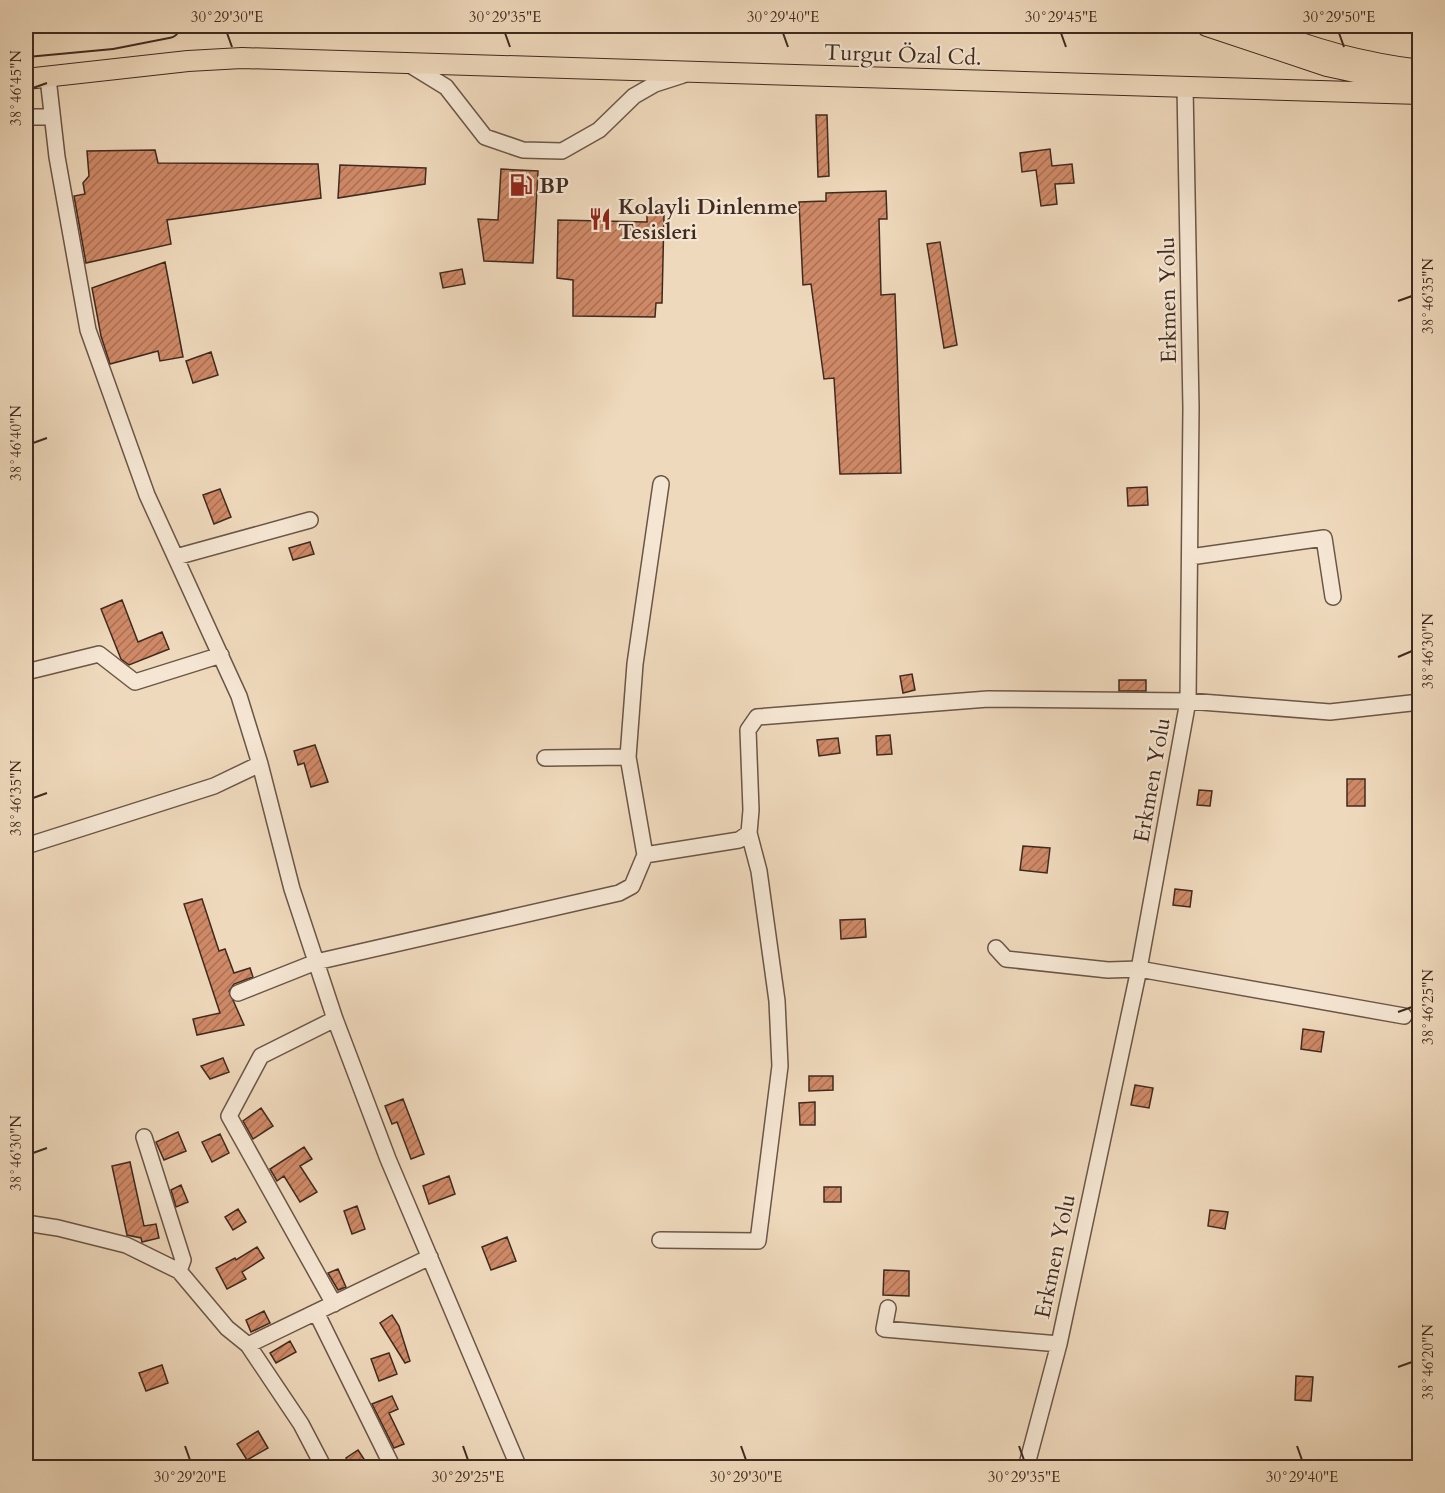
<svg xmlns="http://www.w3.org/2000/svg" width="1445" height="1493" font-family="Cardo,serif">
  <defs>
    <pattern id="building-hatch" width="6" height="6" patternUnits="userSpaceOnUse" patternTransform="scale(1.5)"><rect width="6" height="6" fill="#cf8967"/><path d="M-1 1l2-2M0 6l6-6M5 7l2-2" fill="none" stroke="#a97054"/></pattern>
  </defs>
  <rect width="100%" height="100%" fill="#efd9bc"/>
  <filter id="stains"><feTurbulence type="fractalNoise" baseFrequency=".00333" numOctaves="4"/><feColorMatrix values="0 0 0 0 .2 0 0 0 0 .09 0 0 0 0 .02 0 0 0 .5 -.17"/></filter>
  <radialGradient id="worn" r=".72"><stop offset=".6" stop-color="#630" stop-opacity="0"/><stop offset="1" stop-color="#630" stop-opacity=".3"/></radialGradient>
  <!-- building -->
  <path fill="url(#building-hatch)" stroke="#3f2a1f" stroke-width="1.5" d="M816 115H827L829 176 818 177Z
    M1050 149 1052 166 1072 164 1074 183 1055 184 1057 204 1041 206 1036 170 1022 172 1020 153Z
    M155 150 158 163 318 164 321 198 167 220 171 244 86 263 74 196 85 194 83 183 89 176 87 151Z
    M340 165 426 168 425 184 338 198Z
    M501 169 538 171 533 263 484 261 478 219 498 220Z
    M886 191 887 219H879L881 295 895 294 901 473 840 474 834 378 824 379 811 284 803 285 799 202 826 201V193Z
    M647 215H664L662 303H656L655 317 573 316V280L557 278 558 220 647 222Z
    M940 242 957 345 944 348 927 244Z
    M165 262 183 357 160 361 158 351 110 364 101 336 92 288Z
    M462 269 465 284 443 288 440 273Z
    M211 352 218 375 193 383 186 361Z
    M1147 487 1148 505 1128 506 1127 488Z
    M220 489 231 517 214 524 203 495Z
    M310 542 314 554 293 560 289 548Z
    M122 600 138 642 162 632 169 649 129 665 121 659 101 609Z
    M912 674 915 690 903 693 900 676Z
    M1119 680H1146V691H1119Z
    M890 735 892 754 877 755 876 736Z
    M838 738 840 753 819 756 817 740Z
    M315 745 328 782 311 787 304 763 298 765 294 751Z
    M1347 779H1365V806H1347Z
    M1199 790 1212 791 1210 806 1197 805Z
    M1023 846 1050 848 1047 873 1020 870Z
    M1175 889 1192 891 1190 907 1173 905Z
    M202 899 219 951 225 949 234 973 250 968 253 977 234 984 229 991 244 1025 197 1035 193 1019 220 1013 184 904Z
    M865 919 866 937 841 939 840 920Z
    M1303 1029 1324 1032 1321 1052 1301 1049Z
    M223 1058 229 1072 210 1079 201 1066Z
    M809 1076H833V1090L809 1091Z
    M1135 1085 1153 1088 1149 1108 1131 1105Z
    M403 1099 424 1154 411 1159 397 1122 392 1124 385 1106Z
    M815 1102V1125H800L799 1103Z
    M261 1108 273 1126 253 1139 243 1121Z
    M178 1132 186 1151 164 1160 156 1142Z
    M220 1134 229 1153 212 1162 202 1142Z
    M304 1147 312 1159 300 1166 317 1192 300 1202 284 1176 277 1181 270 1169Z
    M130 1162 144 1226 156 1224 159 1238 142 1242 141 1238 127 1235 112 1166Z
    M449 1176 455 1194 429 1204 423 1186Z
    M181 1185 188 1202 176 1207 171 1190Z
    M824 1187H841V1202H824Z
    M357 1206 365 1229 352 1234 344 1211Z
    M238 1209 246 1222 233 1230 225 1217Z
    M1210 1210 1228 1212 1225 1229 1208 1226Z
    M507 1237 516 1261 491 1270 482 1247Z
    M257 1247 264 1258 242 1272 246 1279 227 1289 216 1268 235 1258 236 1260Z
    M338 1269 346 1287 338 1290 328 1273Z
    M884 1270 909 1271V1296L883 1295Z
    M264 1311 270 1323 251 1332 246 1320Z
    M392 1315 399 1326 410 1361 405 1363 380 1323Z
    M290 1341 296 1352 276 1363 270 1353Z
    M389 1353 397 1374 379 1381 371 1359Z
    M162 1365 168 1383 146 1391 139 1373Z
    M1296 1376 1313 1377 1311 1401 1295 1400Z
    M392 1396 398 1409 389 1413 404 1444 394 1448 372 1404Z
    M258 1431 268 1448 247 1460 237 1444Z
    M358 1450 366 1462 352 1467 346 1458Z"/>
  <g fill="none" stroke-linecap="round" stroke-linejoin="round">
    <!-- minor casing -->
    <g stroke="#6b5646" stroke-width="18">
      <path id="minor" d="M407 63 446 87 485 137 523 150 562 151 599 130 634 96 655 84 683 75
        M48 78 57 157 88 330 147 495 239 696 260 764 292 889 335 1019 388 1159 519 1468
        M26 117H51
        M176 557 310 520
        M1190 557 1324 538 1333 597
        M26 672 99 654 135 682 221 655
        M545 758 628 757
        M26 846 214 786 260 764
        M645 855 739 840 749 833
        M996 948 1006 959 1108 970 1139 969 1404 1016
        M238 993 316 962 619 893 632 886 645 855 628 757 635 664 661 484
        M144 1137 183 1260 179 1271
        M26 1223 58 1228 126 1245 179 1271 227 1328 248 1345 301 1424 324 1468
        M660 1240 758 1241 780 1066 777 1001 759 871 749 833 751 810 748 730 757 717 988 699 1188 701 1330 712 1420 702
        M334 1304 229 1116 261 1056 335 1019
        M888 1308 884 1329 1059 1344
        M316 1312 393 1468
        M248 1345 430 1257
        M1026 1468 1059 1344 1139 969 1188 701 1191 408 1185 87"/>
    </g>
    <!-- major casing -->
    <g stroke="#3f2a1f" stroke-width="22">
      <path id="major" d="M1207 26 1327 66 1415 85
        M1259 26C1309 49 1365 63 1420 70
        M26 79 188 61 242 58 1420 94"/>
    </g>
    <!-- highway casing -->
    <g stroke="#3f2a1f" stroke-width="26">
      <path id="highway" d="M26 45 112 37 168 26"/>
    </g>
    <!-- minor -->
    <use href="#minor" stroke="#f5e6d3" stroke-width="15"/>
    <!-- major -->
    <use href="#major" stroke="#efd9bc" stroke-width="20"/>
    <!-- highway -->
    <use href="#highway" stroke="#efd9bc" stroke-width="22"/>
  </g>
  <!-- ticks -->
  <path fill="none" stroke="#3f2a1f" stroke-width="2" d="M227 33 232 47M505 33 510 47M783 33 788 47M1061 33 1066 47M1339 33 1344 47M33 88 47 83M1398 301 1412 296M33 443 47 438M1398 657 1412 651M33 798 47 793M1398 1012 1412 1007M33 1153 47 1148M1398 1367 1412 1362M185 1446 190 1460M463 1446 468 1460M741 1446 746 1460M1019 1446 1024 1460M1297 1446 1302 1460"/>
  <!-- icons -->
  <defs>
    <g id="fuel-bare" transform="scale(1.8)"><path d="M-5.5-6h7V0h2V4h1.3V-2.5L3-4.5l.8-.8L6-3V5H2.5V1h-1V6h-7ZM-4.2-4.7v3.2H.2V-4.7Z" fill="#8f2418" stroke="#f5e6d3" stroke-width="2.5" paint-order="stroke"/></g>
    <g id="restaurant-bare" transform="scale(1.8)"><path d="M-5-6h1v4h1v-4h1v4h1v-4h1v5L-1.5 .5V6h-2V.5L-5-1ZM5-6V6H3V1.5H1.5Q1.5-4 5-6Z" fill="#8f2418" stroke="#f5e6d3" stroke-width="2.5" paint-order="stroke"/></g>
  </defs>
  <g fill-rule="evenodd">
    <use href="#fuel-bare" x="521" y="185"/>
    <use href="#restaurant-bare" x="600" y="219"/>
  </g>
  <g text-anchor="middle" stroke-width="4.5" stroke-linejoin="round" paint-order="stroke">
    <!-- street labels -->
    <g font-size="22" fill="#3f2a1f" stroke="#f5e6d3">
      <text transform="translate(903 54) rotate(2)" y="8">Turgut Özal Cd.</text>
      <text transform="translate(1167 300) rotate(-91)" y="8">Erkmen Yolu</text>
      <text transform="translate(1151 780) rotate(-80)" y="8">Erkmen Yolu</text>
      <text transform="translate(1054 1256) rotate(-78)" y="8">Erkmen Yolu</text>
    </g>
    <!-- poi labels -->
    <g font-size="22" font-weight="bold" fill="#3f2a1f" stroke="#f5e6d3" text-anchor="start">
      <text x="539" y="193">BP</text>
      <text x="618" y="214">Kolayli Dinlenme<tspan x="618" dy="25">Tesisleri</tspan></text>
    </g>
  </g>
  <!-- margin -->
  <rect width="1445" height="1493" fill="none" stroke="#efd9bc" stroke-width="66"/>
  <rect x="33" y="33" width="1379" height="1427" fill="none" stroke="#3f2a1f" stroke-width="2"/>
  <g font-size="15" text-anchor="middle" fill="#3f2a1f">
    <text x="227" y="22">30°29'30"E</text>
    <text x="505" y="22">30°29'35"E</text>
    <text x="783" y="22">30°29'40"E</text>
    <text x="1061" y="22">30°29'45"E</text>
    <text x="1339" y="22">30°29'50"E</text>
    <text transform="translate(16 88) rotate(-90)" y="5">38°46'45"N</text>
    <text transform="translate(1428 296) rotate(-90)" y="5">38°46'35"N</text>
    <text transform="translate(16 443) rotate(-90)" y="5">38°46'40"N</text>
    <text transform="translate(1428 651) rotate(-90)" y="5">38°46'30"N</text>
    <text transform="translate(16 798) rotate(-90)" y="5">38°46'35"N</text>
    <text transform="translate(1428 1007) rotate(-90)" y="5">38°46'25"N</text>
    <text transform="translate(16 1153) rotate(-90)" y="5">38°46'30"N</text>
    <text transform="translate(1428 1362) rotate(-90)" y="5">38°46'20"N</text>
    <text x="190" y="1482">30°29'20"E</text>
    <text x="468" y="1482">30°29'25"E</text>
    <text x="746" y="1482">30°29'30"E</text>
    <text x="1024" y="1482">30°29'35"E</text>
    <text x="1302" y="1482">30°29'40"E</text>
  </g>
  <rect width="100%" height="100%" filter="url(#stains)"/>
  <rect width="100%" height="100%" fill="url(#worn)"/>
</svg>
